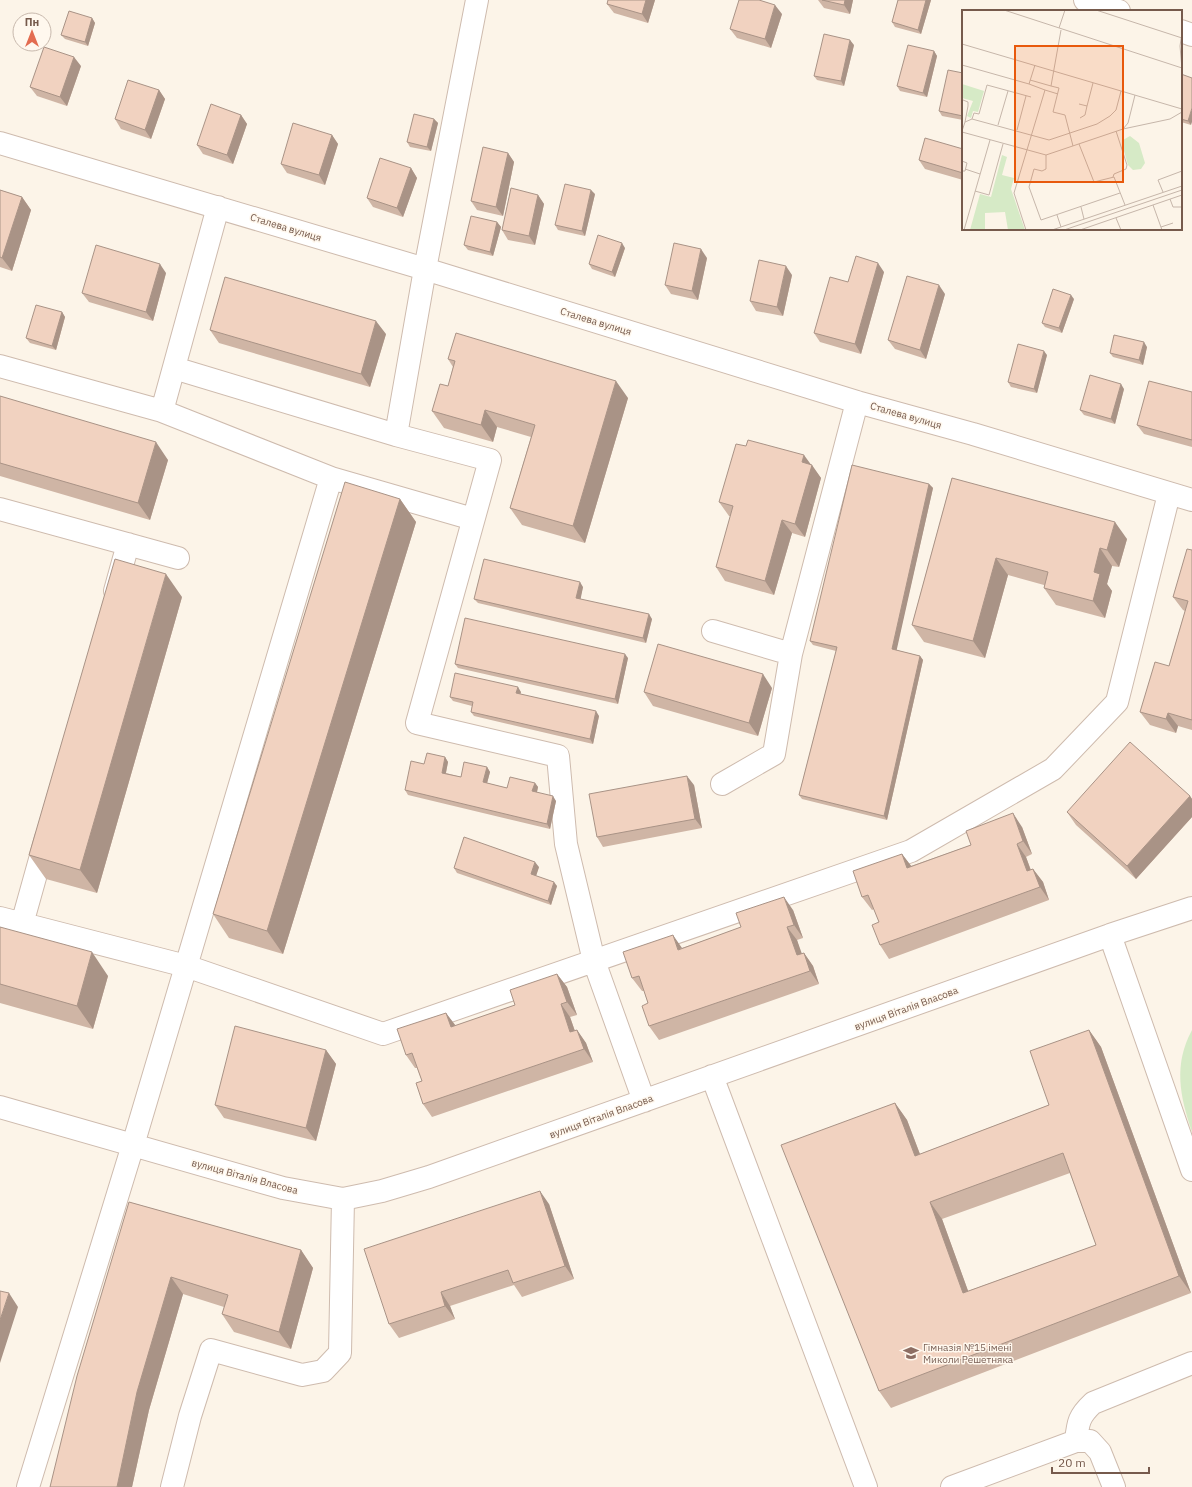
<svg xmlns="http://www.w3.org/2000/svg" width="1192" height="1487" font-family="'IBM Plex Sans',sans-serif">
  <rect width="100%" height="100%" fill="#fcf4e8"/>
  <!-- green -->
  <path fill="#d6eac6" d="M1192 1030V1132C1180 1097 1173 1065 1192 1030Z"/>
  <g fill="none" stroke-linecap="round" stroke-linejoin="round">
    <!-- minor casing -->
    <g stroke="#cebbae" stroke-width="24">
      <path id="minor" d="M477 0 425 269 396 435 490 460 417 723 558 756 566 844 594 961 644 1101
        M1085 0 1119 11
        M1181 31 1192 35
        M0 143 425 269 857 402 973 434 1192 500
        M0 366 162 411
        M174 368 396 435
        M331 478 473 519
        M0 509 178 558
        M115 591 128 544
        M713 631 791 654 857 402
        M722 784 774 754 791 654
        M0 918 186 966 383 1034 911 851 1053 769 1117 702 1169 494
        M22 924 46 838
        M1110 935 1192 1170
        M712 1076 866 1487
        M0 1107 283 1188 343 1199 382 1191 429 1177 1110 935 1192 908
        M1076 1441C1078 1422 1079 1416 1093 1403L1192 1363
        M28 1487 133 1145 331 478 162 411 218 207
        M172 1487 190 1416 211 1350 302 1375 323 1371 340 1353 343 1199
        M952 1487 1076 1441H1090L1100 1452 1114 1487"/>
    </g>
    <!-- minor -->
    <use href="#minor" stroke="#fff" stroke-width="22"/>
  </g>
  <!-- wall -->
  <path fill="#cfb5a5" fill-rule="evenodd" d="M608 0H655L648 23 614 13 607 4Z
    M818 0H853L850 14 824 8Z
    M898 0H931L921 34 895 27 892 22Z
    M782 14 771 48 737 38 730 29Z
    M92 18 95 23 88 46 65 39 61 35Z
    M854 45 844 86 817 80 814 76Z
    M934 51 937 56 927 97 900 91 897 86Z
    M81 66 67 106 37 96 30 87Z
    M963 73V120L942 116 939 111Z
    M1181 74 1191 125 1181 122Z
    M159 90 165 99 151 139 121 129 115 119Z
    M241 115 247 124 233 164 203 154 197 145Z
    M434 119 438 123 431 151 410 147 407 142Z
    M332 135 338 144 325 185 287 173 281 164Z
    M963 149V180L925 169 919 160Z
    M508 153 514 162 503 216 477 210 471 201Z
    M411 168 417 178 403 217 373 207 367 198Z
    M0 190 22 197 31 210 12 271 0 267Z
    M595 194 585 236 558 230 555 225Z
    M538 195 544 204 535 245 508 240 502 230Z
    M497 222 501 227 493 256 468 250 464 245Z
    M625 248 615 277 592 269 589 264Z
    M707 258 698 300 671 294 665 285Z
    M884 272 861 354 820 342 814 333 848 282Z
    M166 273 153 321 89 302 82 293Z
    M792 275 783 316 756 311 750 301Z
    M945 294 926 359 895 349 888 340Z
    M1074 299 1062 333 1045 327 1042 323Z
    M62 312 65 317 56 350 30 343 26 338Z
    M210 330 386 334 370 387 219 343Z
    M1147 347 1143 365 1113 357 1110 353Z
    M1047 355 1037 393 1011 387 1008 382Z
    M448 359 628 398 585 543 522 525 510 508 531 437 497 427 493 442 444 428 432 411 448 386 453 367Z
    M1124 389 1115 424 1084 415 1080 410Z
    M1192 392V447L1144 434 1137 425Z
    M0 396 168 460 150 520 0 476Z
    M811 465 821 478 805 537 792 533 774 595 725 581 716 567 731 516H729L719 502Z
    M952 478 1127 539 1119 567 1112 566 1107 584 1112 591 1105 618 1056 605 1044 588V585L1008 575 985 658 924 642 912 625Z
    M929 484 933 488 896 650 920 656 923 660 887 820 802 799 799 795 836 651 813 645 810 641Z
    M400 499 416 522 283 954 229 938 213 914Z
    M1192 550V730L1178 726 1176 733 1150 725 1140 712 1169 666 1185 611 1183 610 1173 597Z
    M583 587 580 599 652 619 646 643 478 603 474 599Z
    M182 597 97 893 46 879 29 855Z
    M628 658 618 704 458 668 455 664Z
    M772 688 758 736 653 706 644 692Z
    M521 692 520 694 599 716 593 744 474 716 471 712 472 706 453 701 450 697Z
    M445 757 448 762 446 773 461 777 487 767 490 772 487 783 507 788 535 783 538 787 537 792 556 801 550 829 408 795 405 790 424 764Z
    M694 785 702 828 603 847 597 837Z
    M1190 796 1192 799V817L1136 879 1076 825 1067 812Z
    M1022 827 1032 854 1026 857 1031 870 1033 869 1043 882 1049 900 889 959 880 945 879 922 874 909 872 910 862 897 902 854 911 866Z
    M539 867 536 876 557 886 551 905 457 873 454 868Z
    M793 910 803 938 797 940 801 954 804 953 813 966 819 984 659 1040 649 1026 648 1003 644 991H642L632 978 682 948Z
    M0 927 108 976 93 1029 0 1003Z
    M557 974 567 987 577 1015 570 1017 575 1031 577 1030 586 1043 593 1062 432 1117 423 1104 422 1081 417 1068H415L406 1055 446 1013 455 1026 515 1005Z
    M1089 1030 1101 1047 1191 1293 891 1408 879 1391 895 1103 907 1120 920 1154 1049 1105ZM1070 1173 1096 1245 968 1291 942 1219Z
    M326 1050 336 1064 316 1141 224 1118 215 1105Z
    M129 1202 301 1250 313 1268 291 1349 234 1332 222 1314 224 1307 183 1294 149 1410 132 1487H50Z
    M549 1204 574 1279 522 1297 514 1285 450 1306 455 1319 399 1338 389 1324Z"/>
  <!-- shaded-wall -->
  <path fill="#a99386" d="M646 0H655L648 23 642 14Z
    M845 0H853L850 14 844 5Z
    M926 0H931L921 34 918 30Z
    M775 5 782 14 771 48 765 39Z
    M92 18 95 23 88 46 85 42Z
    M850 40 854 45 844 86 841 81Z
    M934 51 937 56 927 97 923 93Z
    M74 57 81 66 67 106 60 97Z
    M159 90 165 99 151 139 145 130Z
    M1192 108V122L1191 125 1188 121Z
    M241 115 247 124 233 164 227 155Z
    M434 119 438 123 431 151 427 147Z
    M332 135 338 144 325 185 319 175Z
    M508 153 514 162 503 216 496 207Z
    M411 168 417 178 403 217 397 208Z
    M591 190 595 194 585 236 582 231Z
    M538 195 544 204 535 245 529 236Z
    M22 197 31 210 12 271 2 258Z
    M497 222 501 227 493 256 490 252Z
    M622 243 625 248 615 277 612 272Z
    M701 249 707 258 698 300 692 291Z
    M878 263 884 272 861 354 855 344Z
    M160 264 166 273 153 321 146 312Z
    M786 266 792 275 783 316 777 307Z
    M939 285 945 294 926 359 920 350Z
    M1071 295 1074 299 1062 333 1059 328Z
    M62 312 65 317 56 350 52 346Z
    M376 321 386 334 370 387 361 374Z
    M1144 342 1147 347 1143 365 1139 360Z
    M1044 351 1047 355 1037 393 1034 389Z
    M616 381 628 398 585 543 573 526Z
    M1121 384 1124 389 1115 424 1111 419Z
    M485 410 497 427 493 442 481 425Z
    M156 442 168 460 150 520 138 503Z
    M804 455 812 466V465L821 478 805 537 795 524 802 462Z
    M929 484 933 488 896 653 892 649Z
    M400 499 416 522 283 954 267 931Z
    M782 520 792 533 774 595 765 581Z
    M1115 522 1127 539 1119 567 1107 550Z
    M1100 548 1112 566 1107 584 1112 591 1105 618 1093 601 1094 572Z
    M996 558 1008 575 985 658 973 641Z
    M166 574 182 597 97 893 80 870Z
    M580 582 583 587 580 602 576 598Z
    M649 614 652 619 646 643 643 638Z
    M625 654 628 658 618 704 615 699Z
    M920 656 923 660 887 820 884 816Z
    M763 674 772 688 758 736 749 723Z
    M518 687 521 692 519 698 516 693Z
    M596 711 599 716 593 744 590 739Z
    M1168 713 1178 726 1176 733 1166 719Z
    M445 757 448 762 445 777 442 773Z
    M487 767 490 772 486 787 483 782Z
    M687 776 694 785 702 828 695 819Z
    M535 783 538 787 536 796 532 791Z
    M553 796 556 801 550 829 547 824Z
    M1190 796 1192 799V817L1136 879 1127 866Z
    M1013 813 1022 827 1032 854 1023 841Z
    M1017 844 1026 857 1036 885 1027 871Z
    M902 854 912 867 907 868Z
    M535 862 539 867 535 879 531 874Z
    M1033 869 1043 882 1049 900 1040 887Z
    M554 882 557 886 551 905 548 901Z
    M784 897 793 910 803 938 794 925Z
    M787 927 797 940 807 968 797 955Z
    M673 935 682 948 678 950Z
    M92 952 108 976 93 1029 77 1006Z
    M804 953 813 966 819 984 810 971Z
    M557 974 567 987 577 1015 567 1002Z
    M561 1004 570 1017 580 1046 570 1032Z
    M446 1013 456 1026 451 1027Z
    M577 1030 586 1043 593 1062 584 1049Z
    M1089 1030 1101 1047 1191 1293 1179 1276Z
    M326 1050 336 1064 316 1141 306 1128Z
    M895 1103 907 1120 927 1173 915 1156Z
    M540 1191 549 1204 574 1279 565 1266Z
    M930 1202 942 1219 975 1310 963 1293Z
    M301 1250 313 1268 291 1349 279 1332Z
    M171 1277 183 1294 149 1410 132 1487H117L137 1392Z
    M441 1292 450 1306 455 1319 445 1306Z
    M9 1293 18 1307 0 1363V1320Z"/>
  <!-- building -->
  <path fill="#f1d2c0" stroke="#a99386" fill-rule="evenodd" d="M608 0H646L642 14 607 4Z
    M739 0H759L775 5 765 39 730 29Z
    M822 0H845L844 5Z
    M898 0H926L918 30 892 22Z
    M69 11 92 18 85 42 61 35Z
    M824 34 850 40 841 81 814 76Z
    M908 45 934 51 923 93 897 86Z
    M44 47 74 57 60 97 30 87Z
    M948 70 963 73V116L939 111Z
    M1181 74 1192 78V108L1188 121 1181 119Z
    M128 80 159 90 145 130 115 119Z
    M211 104 241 115 227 155 197 145Z
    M414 114 434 119 427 147 407 142Z
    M293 123 332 135 319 175 281 164Z
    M925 138 963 149V173L919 160Z
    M483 147 508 153 496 207 471 201Z
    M380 158 411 168 397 208 367 198Z
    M565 184 591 190 582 231 555 225Z
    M511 188 538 195 529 236 502 230Z
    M0 190 22 197 2 258 0 257Z
    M471 216 497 222 490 252 464 245Z
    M598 235 622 243 612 272 589 264Z
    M674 243 701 249 692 291 665 285Z
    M96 245 160 264 146 312 82 293Z
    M856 256 878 263 855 344 814 333 830 277 848 282Z
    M759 260 786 266 777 307 750 301Z
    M907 276 939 285 920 350 888 340Z
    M225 277 376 321 361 374 210 330Z
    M1053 289 1071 295 1059 328 1042 323Z
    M36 305 62 312 52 346 26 338Z
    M456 333 616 381 573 526 510 508 535 425 485 410 481 425 432 411 440 384 448 386 455 361 448 359Z
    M1114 335 1144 342 1139 360 1110 353Z
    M1018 344 1044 351 1034 389 1008 382Z
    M1090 375 1121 384 1111 419 1080 410Z
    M1149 381 1192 392V440L1137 425Z
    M0 396 156 442 138 503 0 463Z
    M748 440 804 455 802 462 812 465 795 524 782 520 765 581 716 567 733 506 719 502 736 444 746 446Z
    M852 465 929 484 892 649 920 656 884 816 799 795 837 647 810 641Z
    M952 478 1115 522 1107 550 1100 548 1094 572 1100 574 1093 601 1044 588 1048 572 996 558 973 641 912 625Z
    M345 482 400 499 267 931 213 914Z
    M1187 549 1192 550V720L1168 713 1166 719 1140 712 1155 662 1169 666 1188 601 1173 597Z
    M115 559 166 574 80 870 29 855Z
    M484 559 580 582 576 598 649 614 643 638 474 599Z
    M465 618 625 654 615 699 455 664Z
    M658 644 763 674 749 723 644 692Z
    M455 673 518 687 516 693 596 711 590 739 471 712 473 702 450 697Z
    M1130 742 1190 796 1127 866 1067 812Z
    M427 753 445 757 442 773 461 777 464 762 487 767 483 782 507 788 510 777 535 783 532 791 553 796 547 824 405 790 411 761 424 764Z
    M687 776 695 819 597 837 589 794Z
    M1013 813 1023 841 1017 844 1027 871 1033 869 1040 887 880 945 872 925 879 922 868 895 862 897 853 871 902 854 907 868 971 845 966 831Z
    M464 837 535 862 531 874 554 882 548 901 454 868Z
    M784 897 794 925 787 927 797 955 804 953 810 971 649 1026 642 1006 648 1003 639 976 632 978 623 952 673 935 678 950 741 927 736 913Z
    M0 927 92 952 77 1006 0 984Z
    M557 974 567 1002 561 1004 570 1032 577 1030 584 1049 423 1104 416 1083 422 1081 412 1053 406 1055 397 1029 446 1013 451 1027 515 1005 510 990Z
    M235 1026 326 1050 306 1128 215 1105Z
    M1089 1030 1179 1276 879 1391 781 1145 895 1103 915 1156 1049 1105 1030 1051ZM1063 1153 1096 1245 963 1293 930 1202Z
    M540 1191 565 1266 513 1283 508 1270 441 1292 445 1306 389 1324 364 1249Z
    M129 1202 301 1250 279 1332 222 1314 228 1295 171 1277 137 1392 117 1487H50L77 1376Z
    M0 1291 9 1293 0 1320Z"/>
  <!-- icons -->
  <defs>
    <g id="school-bare" transform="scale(1.2)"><path d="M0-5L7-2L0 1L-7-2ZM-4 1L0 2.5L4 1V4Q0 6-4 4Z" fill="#8d6e63" stroke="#fff8ee" stroke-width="2.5" paint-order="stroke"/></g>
  </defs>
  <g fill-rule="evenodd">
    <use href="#school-bare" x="911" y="1353"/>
  </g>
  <g text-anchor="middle" stroke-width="3" stroke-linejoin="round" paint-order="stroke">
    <!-- street labels -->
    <g font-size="10" fill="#765a4c" stroke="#fff8ee">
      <text transform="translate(286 227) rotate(17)" y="4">Сталева вулиця</text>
      <text transform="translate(596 321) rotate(17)" y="4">Сталева вулиця</text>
      <text transform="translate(906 415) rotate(16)" y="4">Сталева вулиця</text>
      <text transform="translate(906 1008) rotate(-20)" y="4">вулиця Віталія Власова</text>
      <text transform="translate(601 1116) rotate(-20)" y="4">вулиця Віталія Власова</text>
      <text transform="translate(245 1176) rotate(15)" y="4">вулиця Віталія Власова</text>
    </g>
    <!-- education labels -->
    <g font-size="10" fill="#785e54" stroke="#fff8ee" text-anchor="start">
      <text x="923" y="1351">Гімназія №15 імені<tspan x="923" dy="12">Миколи Решетняка</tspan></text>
    </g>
  </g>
  <!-- overview -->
  <g transform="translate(962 10)">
    <rect width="220" height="220" fill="#fcf4e8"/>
    <path d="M0 74 22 81 16 102 11 101 9 108 5 106 11 91 0 88ZM168 126 177 133 183 153 179 159 171 160 166 155 160 134 161 130ZM40 145 45 147 40 165 52 168 49 179 63 220H46L43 202 23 203V220H8L18 184 29 187Z" fill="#d6eac6"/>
    <path fill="none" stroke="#c6b6aa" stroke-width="1" d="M42 0 220 58M134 0 220 28M97 18 103 0M99 20 89 76 97 78 91 102 103 105 111 136M0 34 220 99M0 55 67 74M220 59 218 36 220 23M68 70 89 76M83 80 96 84M69 87 25 75 17 104 12 103 10 109 87 130 135 114 148 106 154 100 159 81M1 90 6 92V96L3 112M117 94 125 96 131 73M118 108 123 105 125 96M36 115 46 81M161 119 166 113 173 85M55 120 64 86M0 121 3 112 10 109M0 122 84 145 161 119 208 109 220 102M117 134 132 172 152 167 163 195M84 145V159L80 161 72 159 67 177 79 210 158 183M0 151 5 153 3 161H0M3 159 18 164M151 167 152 164 164 159 165 155 154 121M13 181 27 185 41 134M201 182 196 170 220 161M208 189 211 197H220M191 195 200 220M119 197 122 209M95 205 99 217M154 208 159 220M199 217 211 213M2 220 28 130M64 220 52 183 83 80 67 74 73 55M90 220 220 176M102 220 220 180M118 220 220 185"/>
    <path fill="#e8590c" fill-opacity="0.15" stroke="#e8590c" stroke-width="2" d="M53 36H161V172H53Z"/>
    <rect width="220" height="220" fill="none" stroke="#765a4c" stroke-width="2"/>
  </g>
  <!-- north arrow -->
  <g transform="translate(32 32)"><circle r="19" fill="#fff8ee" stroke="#c8b9ad"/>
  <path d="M0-3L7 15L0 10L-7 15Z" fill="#e36c50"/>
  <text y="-6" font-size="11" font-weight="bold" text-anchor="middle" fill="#765a4c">Пн</text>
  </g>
  <!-- scale -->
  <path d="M1052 1467v6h97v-6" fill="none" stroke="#765a4c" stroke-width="2"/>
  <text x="1058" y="1467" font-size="12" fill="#765a4c" stroke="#fff8ee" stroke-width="3" paint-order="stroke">20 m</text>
</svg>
